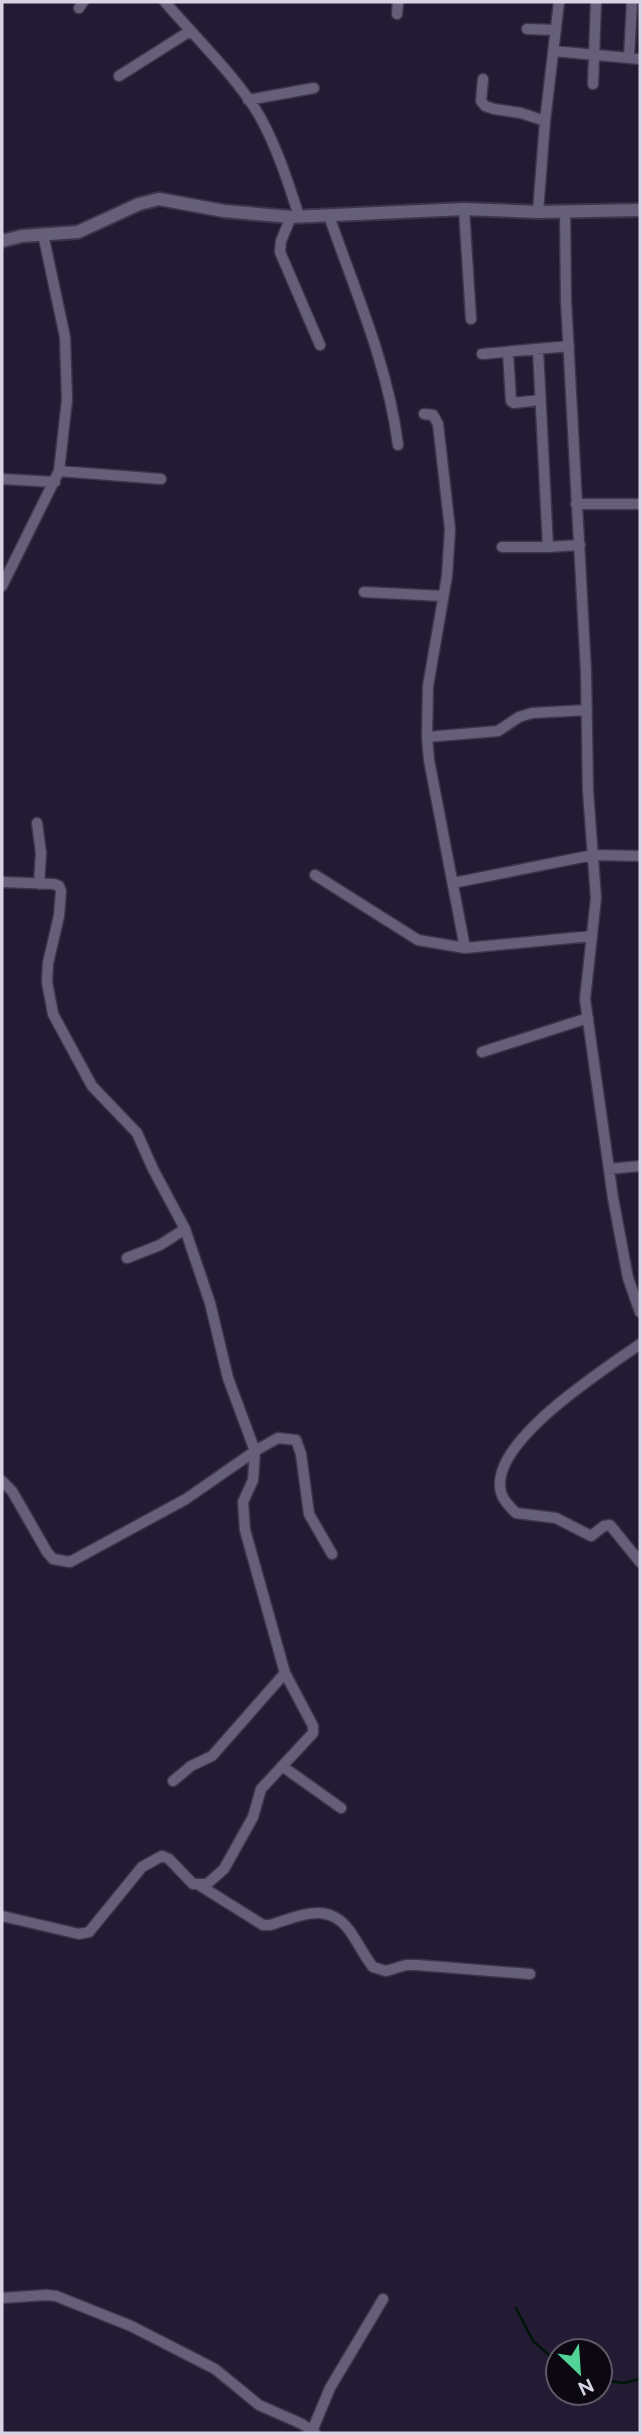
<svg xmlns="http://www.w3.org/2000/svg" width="642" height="2435" font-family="Raleway,sans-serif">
  <rect width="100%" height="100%" fill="#221b33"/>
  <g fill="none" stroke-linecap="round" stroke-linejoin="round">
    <!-- stream -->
    <path stroke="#00150a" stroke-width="2.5" d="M516 2308 533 2341 558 2363
      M600 2380 624 2383 640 2379"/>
    <!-- minor casing -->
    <g stroke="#3d364a" stroke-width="13">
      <path id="minor" d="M165 2C195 37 236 76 259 115 277 147 288 182 299 216
        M79 8 83 2
        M397 14 398 2
        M527 29 556 30
        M553 51 640 59
        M629 58 632 2
        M119 76 190 31
        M483 79 481 101 485 106 494 109 521 113 545 121 538 212
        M593 84 596 2
        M248 100 314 88
        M545 121 559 2
        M464 209 471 319
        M565 212 566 300 586 672 588 791 596 898 585 999 613 1198 628 1278 640 1312
        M329 216C355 291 388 365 398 445
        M291 217 281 241 280 252 320 345
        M538 349 548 547 580 545
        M508 352 511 401 514 403 539 400
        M482 354 569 346
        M424 414 433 415 438 424 450 529 447 576 428 686 427 737 429 760 465 948
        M59 471 161 479
        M2 479 55 482
        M576 504H640
        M502 547H548
        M2 586 59 471 67 400 65 337 43 234
        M364 592 442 596
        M427 737 498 731 519 717 532 713 587 710
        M37 823 41 853 39 884
        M315 875 418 940 465 948 592 936
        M2 882 54 884 59 886 61 891 59 916 48 963 47 982 53 1014 92 1086 137 1133 153 1169 185 1229 210 1303 228 1378 255 1451 253 1480 243 1502 245 1530 285 1673 313 1726V1733L261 1789 253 1817 224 1869 207 1884H193L169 1859 162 1856 142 1867 89 1932 79 1934 2 1916
        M453 883 593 855 640 856
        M482 1052 588 1018
        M609 1169 640 1166
        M127 1258 160 1245 185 1229
        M640 1344C604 1370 497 1437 500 1486 500 1497 508 1505 516 1513L556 1518 591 1536 604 1526 610 1525 640 1562
        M2 1481 12 1491 47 1552 53 1559 70 1562 186 1499 255 1451 278 1438 296 1440 301 1454 309 1514 332 1554
        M282 1766 341 1808
        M173 1781 191 1766 212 1756 285 1673
        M199 1885 263 1925H270C297 1917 327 1900 349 1930 358 1942 364 1956 373 1967L386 1971 406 1965H417L530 1974
        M2 2298 46 2295 56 2296 131 2326 215 2369 259 2405 302 2424 315 2433
        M312 2431 330 2388 383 2299"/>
    </g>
    <!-- tertiary casing -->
    <g stroke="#3d364a" stroke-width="16">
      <path id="tertiary" d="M2 241 22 236 78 232 139 204 159 199 224 211 291 217 464 209 538 212 640 210"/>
    </g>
    <!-- minor -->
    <use href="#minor" stroke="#655f7a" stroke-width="10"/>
    <!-- tertiary -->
    <use href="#tertiary" stroke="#655f7a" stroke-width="12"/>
  </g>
  <!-- border -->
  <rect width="642" height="2435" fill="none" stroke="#d7d3e3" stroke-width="7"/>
  <!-- north arrow -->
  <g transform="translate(579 2372) rotate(155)"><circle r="33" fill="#0b0812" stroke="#5d5966" stroke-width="2"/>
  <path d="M0-5L12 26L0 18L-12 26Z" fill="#52d397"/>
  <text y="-10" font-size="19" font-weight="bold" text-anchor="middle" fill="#d7d3e3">N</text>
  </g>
</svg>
